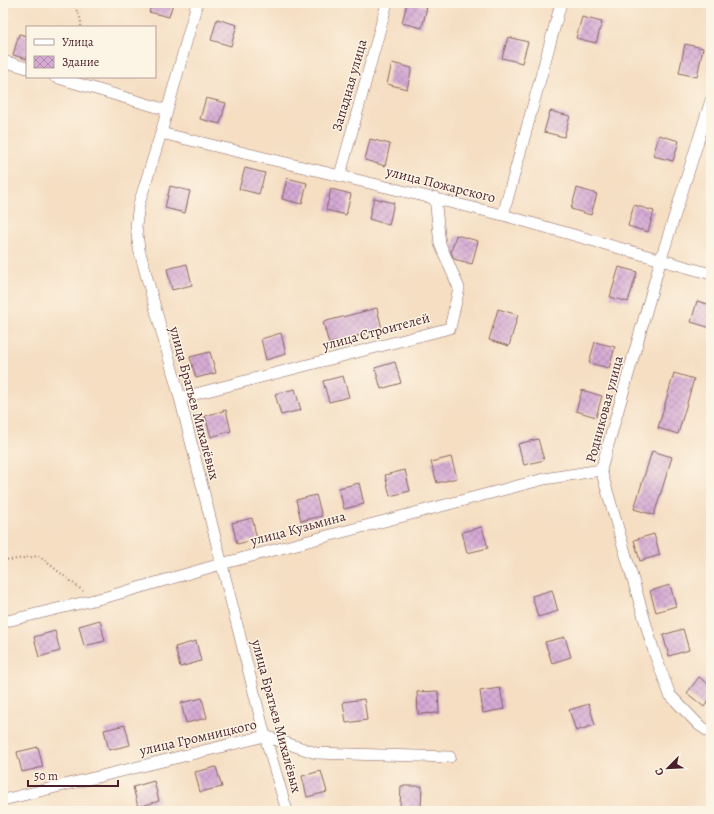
<svg xmlns="http://www.w3.org/2000/svg" width="714" height="814" font-family="Alegreya,serif">
  <defs>
    <pattern id="building-cross-hatch" width="8" height="8" patternUnits="userSpaceOnUse"><rect width="8" height="8" fill="#d5aad5"/><path d="M0 0l8 8M0 8l8-8" fill="none" stroke="#af8aad"/></pattern>
  </defs>
  <rect width="100%" height="100%" fill="#fcf5e5"/>
  <filter id="ink" filterUnits="userSpaceOnUse"><feTurbulence type="fractalNoise" baseFrequency=".025" numOctaves="2"/><feDisplacementMap in="SourceGraphic" scale="8" xChannelSelector="R" yChannelSelector="G"/><feConvolveMatrix kernelMatrix="1 2 1 2 8 2 1 2 1" color-interpolation-filters="sRGB"/></filter>
  <filter id="wash" filterUnits="userSpaceOnUse"><feTurbulence type="fractalNoise" baseFrequency=".012" numOctaves="4" result="noise"/><feDisplacementMap in="SourceGraphic" scale="16" xChannelSelector="R" yChannelSelector="G"/><feGaussianBlur stdDeviation="0.9" result="paint"/><feColorMatrix in="noise" values="0 0 0 0 0 0 0 0 0 0 0 0 0 0 0 0 0 1.4 0 .05"/><feComposite in="paint" operator="in"/></filter>
  <g filter="url(#wash)">
    <rect width="100%" height="100%" fill="#f5dec2"/>
    <g id="blocks">
      <!-- building -->
      <path fill="url(#building-cross-hatch)" d="M152 3H173L169 17 149 12Z
        M407 3H412L427 7 422 28 402 23Z
        M582 17 602 22 596 43 576 38Z
        M217 19 237 25 231 46 211 40Z
        M19 34 27 36V59L13 55Z
        M508 37 528 42 522 63 502 58Z
        M685 44 703 48 697 77 679 73Z
        M392 63 412 68 407 89 387 84Z
        M206 98 226 103 220 124 200 119Z
        M550 111 570 116 564 137 544 132Z
        M659 135 679 141 673 161 653 156Z
        M370 139 390 144 385 166 365 160Z
        M245 168 265 173 259 194 239 189Z
        M287 178 307 183 302 204 282 199Z
        M170 186 190 191 185 213 165 208Z
        M577 188 597 194 591 215 571 209Z
        M331 189 351 194 346 215 326 210Z
        M374 198 394 203 389 225 369 219Z
        M634 205 654 211 648 232 628 226Z
        M456 235 478 241 472 264 454 259 451 252Z
        M187 264 192 285 172 290 167 269Z
        M619 267 637 272 628 302 610 297Z
        M697 301 711 305V328L691 322Z
        M377 308 382 329 329 344 323 322Z
        M498 309 518 315 509 346 489 340Z
        M281 333 286 354 266 360 261 339Z
        M595 342 615 347 609 368 589 363Z
        M210 352 216 373 196 378 190 357Z
        M395 362 401 383 381 389 375 368Z
        M674 373 694 379 678 434 658 428Z
        M343 376 349 397 329 402 323 381Z
        M295 389 301 410 281 415 275 394Z
        M582 390 602 396 596 417 576 411Z
        M226 410 231 431 211 437 205 416Z
        M538 439 544 460 524 465 518 444Z
        M652 451 672 457 654 515 634 509Z
        M451 457 457 478 437 483 431 462Z
        M405 470 410 491 390 496 385 475Z
        M359 483 364 504 344 509 339 488Z
        M316 495 322 516 301 521 296 500Z
        M252 518 257 539 237 544 232 523Z
        M482 527 488 548 467 553 462 532Z
        M654 534 660 555 640 561 634 540Z
        M670 585 676 606 656 612 650 591Z
        M552 590 558 611 538 617 532 596Z
        M100 620 105 641 84 646 79 626Z
        M683 629 689 650 669 656 663 635Z
        M55 631 60 651 39 657 34 637Z
        M565 637 571 657 552 663 545 642Z
        M196 641 201 661 180 667 175 647Z
        M699 677 711 686V697L704 707 687 693Z
        M500 688 504 709 483 713 480 691Z
        M438 691 439 713 418 714 417 692Z
        M202 698 207 718 186 723 181 703Z
        M364 699 367 720 346 723 343 702Z
        M589 704 595 725 576 731 569 710Z
        M125 725 130 745 109 750 104 730Z
        M38 747 43 767 22 772 17 752Z
        M216 767 222 787 200 792 195 772Z
        M321 771 327 792 307 797 302 776Z
        M154 781 159 801 138 807 133 787Z
        M401 786H422L421 808 400 807Z"/>
    </g>
  </g>
  <g filter="url(#ink)">
    <use href="#blocks" fill-opacity="0" stroke="#866260" stroke-width="1"/>
    <g fill="none" stroke-linecap="round" stroke-linejoin="round">
      <!-- street casing -->
      <g stroke="#866260" stroke-width="12">
        <path id="street" d="M197 3 161 133 139 204 136 226 139 249 180 398 265 736 287 811
          M3 61 27 68
          M55 77 167 110
          M711 100 661 259 601 470 654 652 670 695 699 725 711 733
          M161 133 503 215 711 274
          M340 175 387 3
          M503 215 561 3
          M180 398 450 328 459 288 440 244 435 197
          M3 622 110 596 221 564 544 479 601 470
          M3 800 265 736 316 753 450 757"/>
      </g>
      <!-- path -->
      <path stroke="#866260" stroke-width="2" stroke-dasharray="1 3" stroke-linecap="butt" d="M73 3 81 20V27
        M3 559 10 560 39 556 83 591"/>
      <!-- street -->
      <use href="#street" stroke="#fff" stroke-width="11"/>
    </g>
  </g>
  <g text-anchor="middle" stroke-width="3" stroke-linejoin="round" paint-order="stroke">
    <!-- street labels -->
    <g font-size="14" fill="#4a1f2b" stroke="#fcf5e5">
      <text transform="translate(349 85) rotate(-74)" y="5">Западная улица</text>
      <text transform="translate(441 184) rotate(14)" y="5">улица Пожарского</text>
      <text transform="translate(376 331) rotate(-15)" y="5">улица Строителей</text>
      <text transform="translate(195 403) rotate(75)" y="5">улица Братьев Михалёвых</text>
      <text transform="translate(604 409) rotate(-75)" y="5">Родниковая улица</text>
      <text transform="translate(298 528) rotate(-15)" y="5">улица Кузьмина</text>
      <text transform="translate(277 716) rotate(75)" y="5">улица Братьев Михалёвых</text>
      <text transform="translate(198 737) rotate(-13)" y="5">улица Громницкого</text>
    </g>
  </g>
  <!-- margin -->
  <rect width="714" height="814" fill="none" stroke="#fcf5e5" stroke-width="16"/>
  <!-- legend -->
  <rect x="26" y="26" width="130" height="52" fill="#fcf5e5" stroke="#b59f9b"/>
  <rect x="34" y="39" width="20" height="6" fill="#ffffff" stroke="#b59f9b"/>
  <text x="62" y="46" font-size="12" fill="#4a1f2b">Улица</text>
  <rect x="34" y="56" width="20" height="12" fill="url(#building-cross-hatch)" stroke="#b59f9b"/>
  <text x="62" y="66" font-size="12" fill="#4a1f2b">Здание</text>
  <!-- north arrow -->
  <g transform="translate(668 768) rotate(246)" stroke="#fcf5e5" stroke-width="3" paint-order="stroke">
  <path d="M0-3L7 15L0 10L-7 15Z" fill="#4a1f2b"/>
  <text y="-6" font-size="11" font-weight="bold" text-anchor="middle" fill="#4a1f2b">С</text>
  </g>
  <!-- scale -->
  <path d="M28 780v6h90v-6" fill="none" stroke="#4a1f2b" stroke-width="2"/>
  <text x="34" y="780" font-size="12" fill="#4a1f2b" stroke="#fcf5e5" stroke-width="3" paint-order="stroke">50 m</text>
</svg>
